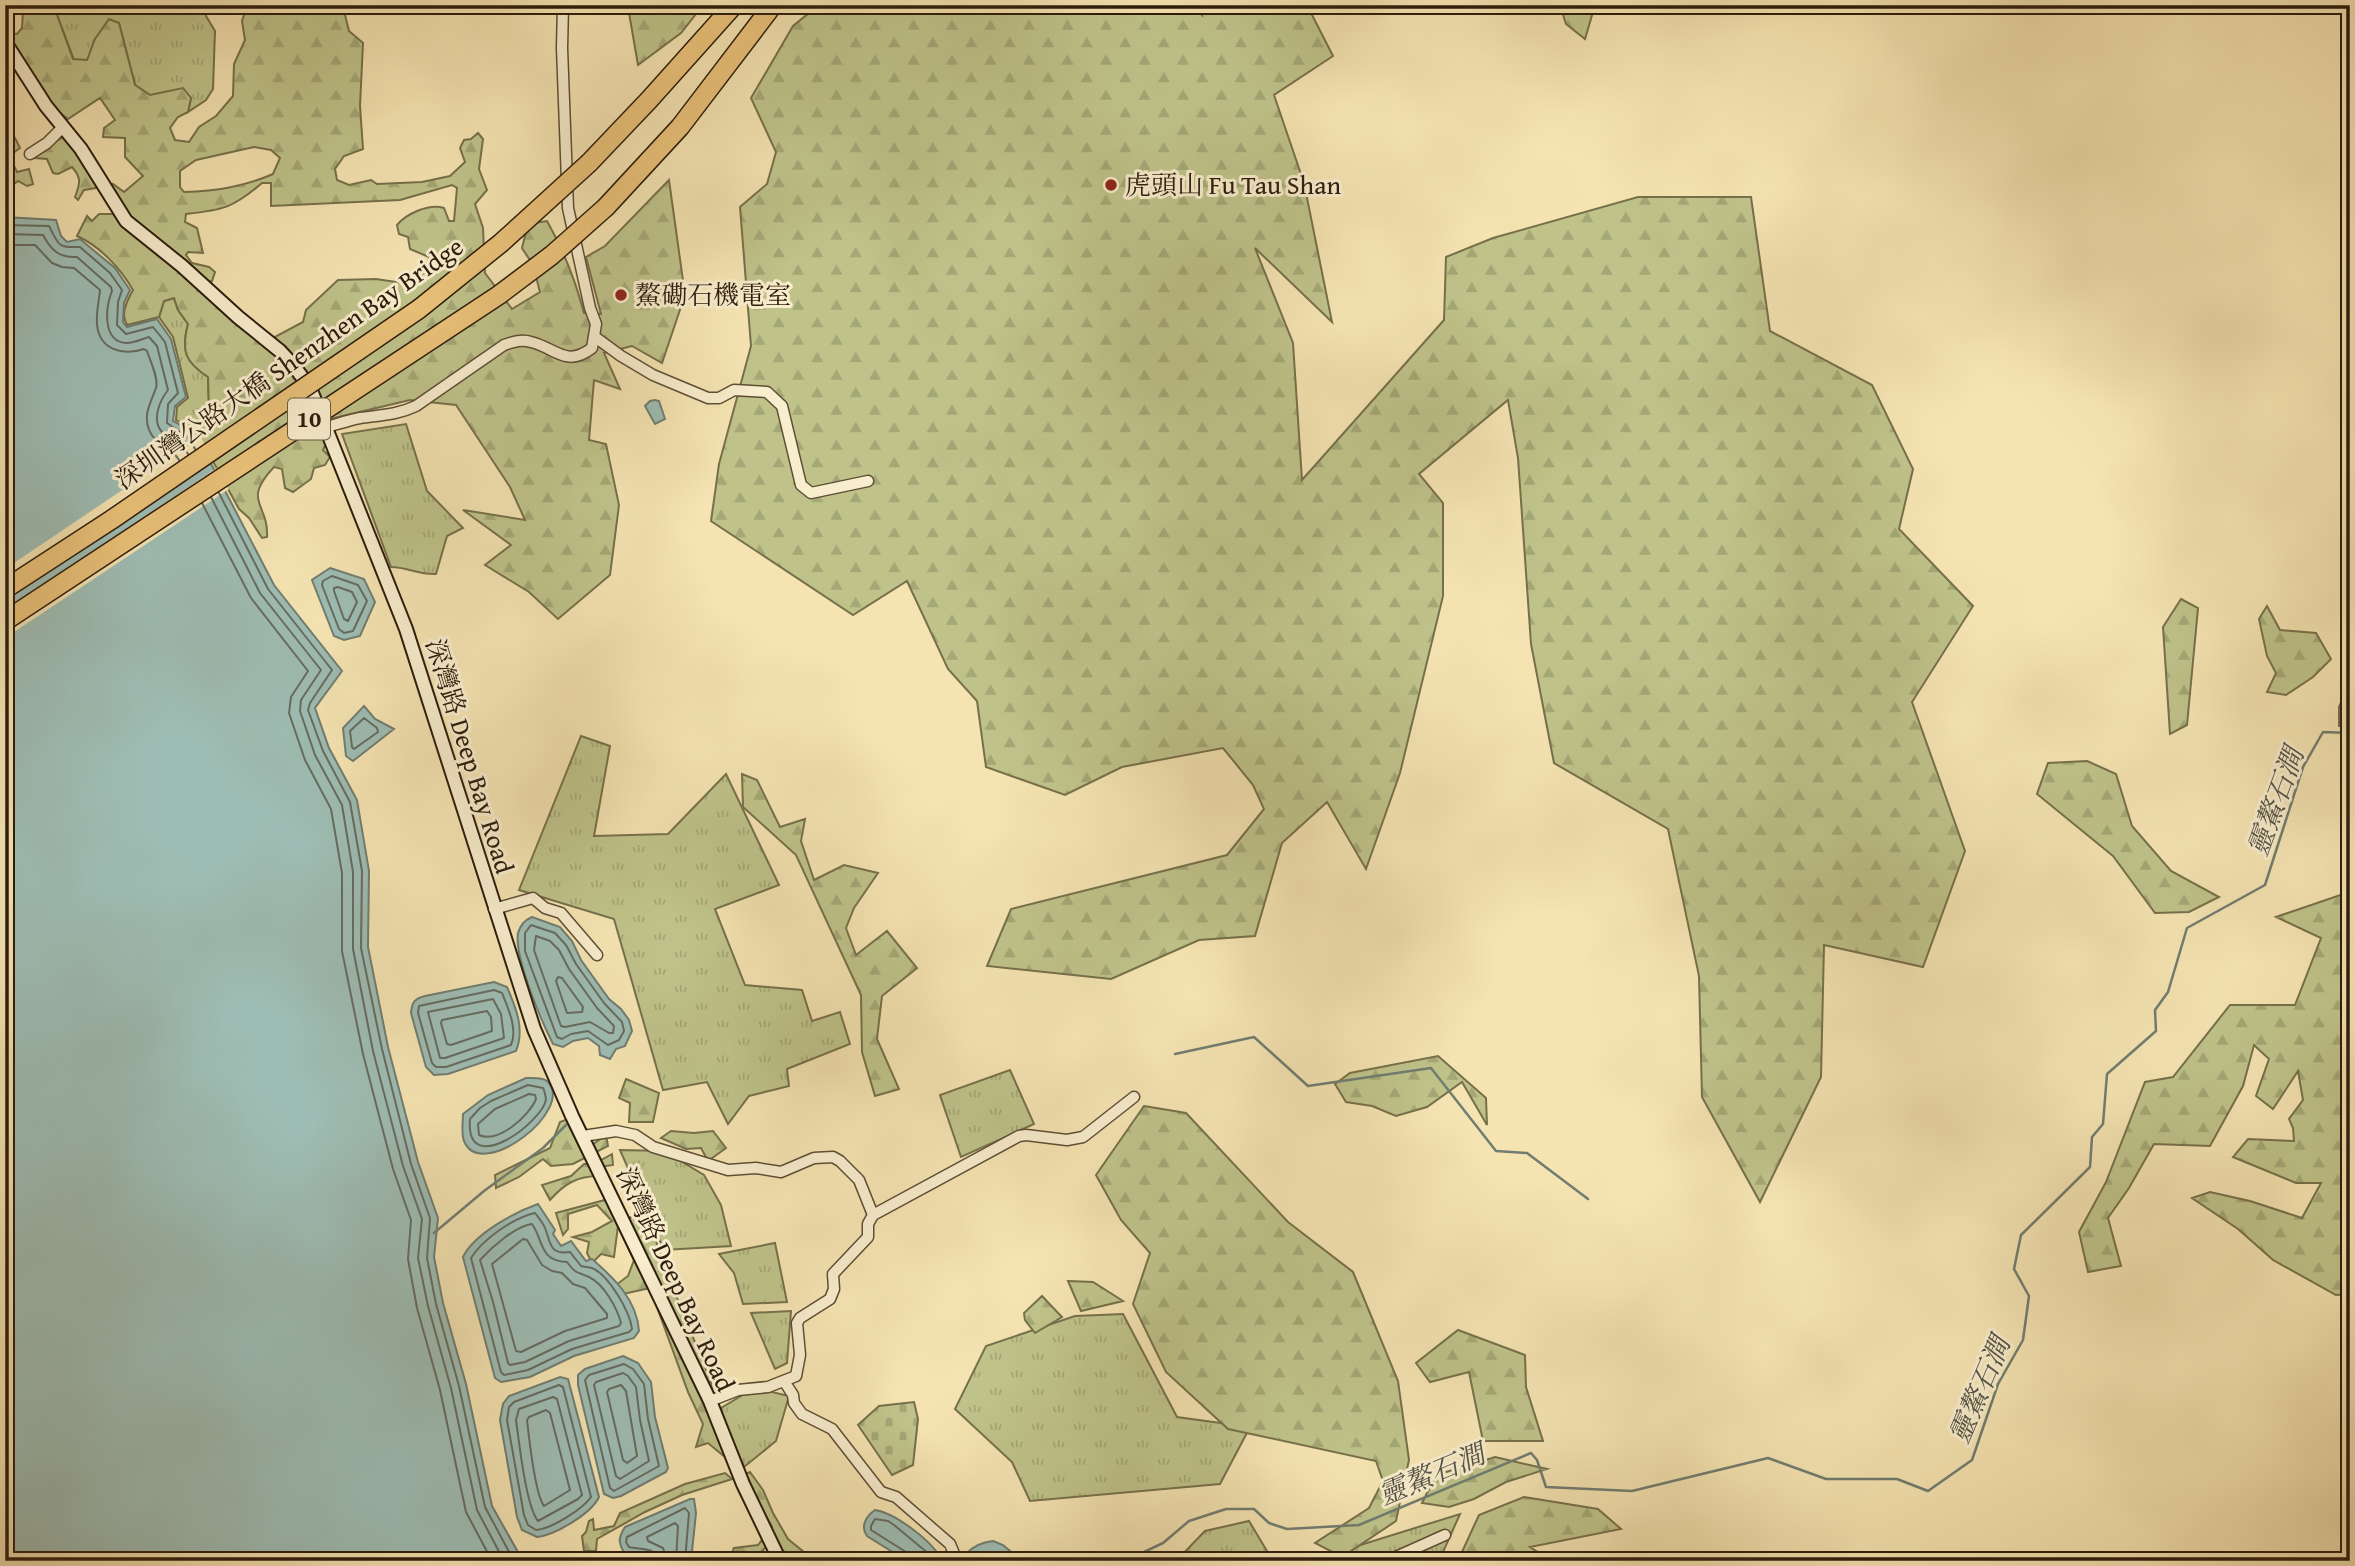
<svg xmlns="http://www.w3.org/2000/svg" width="2355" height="1566" font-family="'Gentium Book Plus','Noto Serif SC',serif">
  <defs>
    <pattern id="grass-tufts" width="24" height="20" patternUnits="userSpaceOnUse" patternTransform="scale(1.75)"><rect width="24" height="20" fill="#bfc38a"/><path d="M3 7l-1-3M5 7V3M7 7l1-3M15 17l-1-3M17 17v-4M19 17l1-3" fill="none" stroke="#a4a776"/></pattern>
    <pattern id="forest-firs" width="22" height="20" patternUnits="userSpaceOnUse" patternTransform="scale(1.75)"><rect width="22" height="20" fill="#bfc38a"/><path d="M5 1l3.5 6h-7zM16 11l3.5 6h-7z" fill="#a4a776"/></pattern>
    <pattern id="cemetery-stones" width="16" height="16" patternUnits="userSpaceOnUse" patternTransform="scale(1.75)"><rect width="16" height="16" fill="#bfc38a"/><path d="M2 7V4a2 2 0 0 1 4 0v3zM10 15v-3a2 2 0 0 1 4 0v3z" fill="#a4a776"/></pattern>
  </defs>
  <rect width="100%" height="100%" fill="#f5e4b2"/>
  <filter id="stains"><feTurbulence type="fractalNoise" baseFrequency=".00286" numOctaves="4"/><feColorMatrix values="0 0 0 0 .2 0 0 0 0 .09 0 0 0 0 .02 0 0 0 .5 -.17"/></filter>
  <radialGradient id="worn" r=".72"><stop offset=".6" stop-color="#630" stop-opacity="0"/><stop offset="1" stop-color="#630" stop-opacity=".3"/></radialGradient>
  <!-- grass -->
  <path fill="url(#grass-tufts)" stroke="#76704b" stroke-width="2" d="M58 5H207L206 16 215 31 213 89 206 100 188 112 191 98 150 95 135 85 119 23 95 39 88 60H74L56 12Z
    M174 298 178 310 188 324C181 351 185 362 208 377L209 410 199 423 197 432 176 420 177 407 188 398 173 337 159 317 164 301Z
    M406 424 427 491 463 528 447 536 436 574C419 575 407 567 391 567L342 434Z
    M581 736 610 746 594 836 668 834 726 774 779 885 715 909 745 985 802 990 812 1021 840 1012 850 1044 787 1069 789 1086 749 1096 728 1124 707 1082 663 1090 614 919 519 890Z
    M1010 1070 1034 1124 961 1157 940 1095Z
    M620 1150 664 1151 704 1175 721 1205 731 1246 664 1250Z
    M775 1243 787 1302 743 1304 734 1273 719 1254Z
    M791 1311 787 1363 775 1369 751 1313Z
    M1123 1314 1177 1417 1250 1427 1220 1484 1030 1501 1012 1462 955 1409 986 1346 1075 1316Z
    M754 1388 789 1396 776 1441 744 1467 718 1410Z
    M1460 1514 1439 1561H1309Z
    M1249 1521 1273 1561H1176L1205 1531Z"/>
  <!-- forest -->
  <path fill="url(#forest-firs)" stroke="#76704b" stroke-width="2" fill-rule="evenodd" d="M17 5H58L56 12 73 59 87 60 95 39 109 19 119 23 135 85 150 95 183 88 191 98 188 112 178 117 170 128 175 140 189 142 199 127 216 116 233 96 234 64 245 40 242 21 247 5H348L344 11 349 31 363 43 360 106 363 149 344 156 335 169 337 180 349 185 371 180 377 184 422 182 450 176 465 162 460 148 464 140 471 139 478 133 483 139 479 169 487 190 475 204 483 228 485 273 512 309 540 292 533 265 522 248 528 224 547 221C564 251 575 279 584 313L601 314 586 257 605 246 669 180 685 295 662 363 632 346 604 353 620 389 594 380 589 440 606 444 619 505 610 575 558 619 529 592 485 565 511 545 463 510 525 520 510 487 456 405 410 400 330 419 319 395 271 339 303 322 306 310 338 280 376 279 396 282 427 272 429 257 410 249 408 237 399 234 397 225C406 214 429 203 444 208L449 221H454L457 188 452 185 400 200 271 206V183H262C233 208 223 210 186 214L185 222 197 228 203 253 188 252 186 255 192 263 209 267 215 272 212 281 206 282 130 219 111 187 113 184 124 192 143 176 125 157V138L103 137 104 128 115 120 100 98 68 119 56 110 19 55 5 61V32L17 34 22 28 23 11ZM254 147 271 150 280 158 273 174C243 187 216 191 184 192L180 187V171L196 160Z
    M631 5H703L681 33 638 65 628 7Z
    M819 5H1193L1202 15 1201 5H1307L1333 56 1274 95 1304 183 1332 322 1255 248 1293 343 1302 480 1444 320 1446 257 1493 238 1638 197H1751L1770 331 1872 385 1913 469 1899 529 1973 606 1912 702 1965 851 1923 967 1824 945 1821 1077 1760 1202 1702 1097 1699 976 1668 829 1554 763 1531 644 1518 458 1508 400 1419 474 1443 503V596L1400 773 1366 869 1327 802 1282 843 1255 936 1199 940 1111 979 987 966 1011 909 1227 855 1264 809 1253 785 1223 748 1122 767 1065 795 986 767 977 701 948 669 907 581 853 615 711 521 719 464 751 346 740 207 767 184 776 152 751 98 793 26Z
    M1560 5H1595L1585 39 1566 24Z
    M65 136 102 187 84 190 78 200 75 197C80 184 82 178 72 167L58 174 53 173 47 159 35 158V154Z
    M15 138 20 148 9 156 17 172 29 169 33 184 27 186 18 181 9 188 5 187V140L7 142Z
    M99 214H113L129 232 146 243 200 288 235 323 276 353 307 390 328 439 323 450 330 457 325 465 314 468 311 479 293 492 285 488 282 469 274 467C241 502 269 503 267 537L262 538 249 518 239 509 197 432 199 423 209 410 208 377C185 362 181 351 188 324L178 310 174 298 164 301 159 317 127 325C120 314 127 301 133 290 121 269 100 246 77 236L87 216 92 221Z
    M2181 599 2198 608 2187 725 2170 734 2163 627Z
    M2267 606 2280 630 2316 633 2331 659 2313 677 2286 695 2267 692 2276 673 2267 656 2259 619Z
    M2350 681V725L2339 726V707Z
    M2087 761 2116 774 2132 826 2171 871 2219 897 2189 912 2155 913 2113 856 2037 794 2048 763Z
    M742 774 757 780 780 827 805 819 801 841 814 880 844 865 878 873 854 908 846 928 856 955 887 931 917 968 882 996 877 1039 899 1089 875 1096 862 1052 861 995 796 855 743 807Z
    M2346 893 2350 896V1294L2336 1295 2273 1260 2238 1229 2192 1198 2210 1192 2250 1201 2302 1218 2321 1183H2296L2233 1157 2248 1139 2294 1141 2293 1128 2289 1119 2303 1100 2298 1071 2273 1109 2256 1096 2269 1059 2254 1045 2243 1086 2210 1146 2154 1144 2129 1188 2108 1218 2121 1266 2088 1272 2079 1232 2106 1182 2145 1082 2173 1077 2230 1005H2295L2321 938 2276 917Z
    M1438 1056 1486 1098 1487 1125 1462 1082 1427 1107 1396 1116 1372 1106 1346 1102 1335 1084 1350 1073Z
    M626 1079 659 1093 653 1122H629L630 1103 619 1098Z
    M1144 1106 1186 1113 1288 1222 1353 1272 1398 1381 1409 1460 1396 1521 1342 1557 1315 1543 1369 1508 1383 1481 1376 1461 1228 1429 1166 1372 1133 1304 1150 1253 1121 1220 1096 1175Z
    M571 1118 589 1147 606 1135 608 1146 573 1164 551 1166 543 1159 519 1177 496 1188 495 1175 550 1148 560 1122Z
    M671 1131 694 1133 713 1131 726 1148 708 1161 701 1148 686 1149 661 1138Z
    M612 1154 613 1165 599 1167V1176C577 1176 564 1184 550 1200L542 1185 571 1176 584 1164H594Z
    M605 1200 619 1218 614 1257 601 1254 592 1263 587 1253 589 1242 573 1237 592 1232 612 1221 597 1205 568 1214V1229L563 1235 556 1213Z
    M646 1210 663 1263 713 1387 705 1403 725 1457 708 1443 696 1447 703 1424 688 1392 650 1288 619 1295 612 1288 628 1276 634 1260 623 1237V1221Z
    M1068 1281 1093 1282 1123 1301 1081 1311Z
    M1042 1296 1062 1317 1035 1333 1025 1320 1024 1313Z
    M1458 1330 1525 1355 1526 1387 1543 1441H1483L1469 1372 1430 1382 1416 1363Z
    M1495 1457 1547 1469 1506 1482 1474 1499 1449 1507 1422 1503 1436 1475Z
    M750 1472 763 1490 773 1513 788 1539 815 1561H792L787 1552 766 1547 755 1558H730L734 1548 758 1545 772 1527 743 1475Z
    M725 1473 732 1479 682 1495 645 1512 597 1539 596 1551H584L582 1536 586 1532 589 1521 593 1519 594 1530 614 1526 620 1513 685 1484Z
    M1524 1497 1598 1509 1621 1529 1530 1547 1552 1561H1467L1461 1554 1479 1515Z"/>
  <!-- cemetery -->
  <path fill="url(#cemetery-stones)" stroke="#76704b" stroke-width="2" d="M914 1402 918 1419 913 1465 892 1475 858 1425 879 1406Z"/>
  <!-- water -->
  <path fill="#9ebdb4" stroke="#707d71" stroke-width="2" d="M5 217 56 220 61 236 67 242 80 239 115 268 130 290 124 303 123 322 127 327 157 319 171 339 186 397 175 406 173 421 195 433 274 585 342 671 315 708 329 748 357 800 369 871 368 947 388 1047 418 1162 438 1218 434 1257 443 1303 466 1384 492 1506 523 1561H5Z
    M655 400 659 401 665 419 655 424 645 406 650 401Z
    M330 568 364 579 375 602 360 636 344 640 334 636 312 580Z
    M364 706 375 719 394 729 353 761 346 756 343 728Z
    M532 917 560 927 572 941 581 960 609 999 621 1009 629 1020 632 1031 625 1046 616 1049 610 1059 600 1055 599 1046 588 1038 573 1041 563 1047 553 1044C541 1020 514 957 518 933 520 926 525 920 532 917Z
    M494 982 507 987C516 1008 525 1029 516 1051L448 1074 434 1075 426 1067 411 1013C412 1002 414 999 425 996Z
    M526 1078C532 1078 543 1077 547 1081 577 1109 481 1183 464 1141 461 1133 463 1123 463 1114L488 1095Z
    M538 1204 555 1230 553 1234 561 1246 571 1241 586 1261 592 1259C614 1278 637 1300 639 1331L634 1338 574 1356 530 1377 501 1382 495 1378 463 1257C474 1234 515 1212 538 1204Z
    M623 1356 638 1363 651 1382 655 1417 668 1468 666 1472 621 1496 613 1498 604 1494 578 1385V1375L585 1369Z
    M560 1377 568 1379 599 1497C591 1514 555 1535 537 1537L522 1530 517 1517 500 1420 503 1404 509 1396Z
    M690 1499H694L696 1513 691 1561H653L650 1557 625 1554C618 1543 618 1538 625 1527Z
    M875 1510C895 1513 934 1542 942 1561H907L867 1536C860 1527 866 1516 875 1510Z
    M993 1541 1003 1545 1022 1561H967L966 1554C973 1546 983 1542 993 1541Z"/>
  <!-- pier -->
  <path fill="#f5e4b2" d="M201 437 212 458 5 598V569Z
    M217 468 229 489 5 638V610Z"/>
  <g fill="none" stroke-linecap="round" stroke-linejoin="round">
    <!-- shore -->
    <path stroke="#656c60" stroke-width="2" d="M5 225 49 226C59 245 57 248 80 247L110 273 122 290 118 302 117 325 126 334 153 327 165 342 178 393 168 404 167 423 189 438 195 449
      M5 234 43 235C51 250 59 258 77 257L111 287 112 291C106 306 101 342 127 343 134 343 142 339 149 337L157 346 168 390C160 400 151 420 162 432 172 442 181 440 188 454
      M5 245H35L52 263 62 267 74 268 100 290C99 301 96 313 97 324 99 350 123 356 144 349L147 351C150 360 159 379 156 388 151 402 143 414 149 430 155 445 172 447 179 460
      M219 493 268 589 332 670 310 703 308 710 323 751 350 802 362 871 361 948 382 1049 411 1164 430 1218 427 1258 436 1304 459 1386 485 1507 514 1561
      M211 497 260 593 321 670 301 700 300 711 315 755 342 805 353 872V949L373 1051 403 1166 422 1219 418 1258 428 1306 451 1388 477 1510 504 1561
      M202 503 251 598 308 671 291 697 289 713 305 760 331 809 342 873V951L363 1054 393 1169 411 1220 408 1259 417 1308 440 1390 466 1512 492 1561
      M332 576 358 585 367 601 353 631 344 633 339 629 322 585 323 581Z
      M338 587 352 592 357 602 348 621 344 619 334 591V588Z
      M364 718 377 728 378 732 354 749 352 747 350 731Z
      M531 925 555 933 566 945 576 964 604 1003 622 1022 624 1031 619 1040 608 1045 588 1031 571 1034 562 1039 557 1037 525 951V933Z
      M536 936 550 941 559 950 569 969 597 1008 614 1026 613 1033H609L590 1022 565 1027 561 1026 534 950Z
      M558 977 562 978 583 1007 582 1012 567 1013 556 981Z
      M494 990 502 993C508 1008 518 1029 511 1045L446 1067H436L432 1063 418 1013 419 1006Z
      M493 999 501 1014 504 1038 445 1058H440L428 1012Z
      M487 1011 491 1017 492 1031 451 1045 447 1044 441 1023 442 1020Z
      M528 1085 543 1088C544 1089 546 1098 546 1099 544 1121 465 1181 470 1119L480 1108 491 1101Z
      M529 1094 535 1095 536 1099C529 1116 498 1144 479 1135L478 1124 495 1109Z
      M535 1213C538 1217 543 1223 545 1228 551 1243 549 1255 570 1252L581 1266C585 1267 588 1267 592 1268 609 1275 630 1312 632 1329L629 1332 572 1349 528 1370 504 1375 501 1372 471 1258C483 1239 513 1218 535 1213Z
      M532 1224C544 1241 539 1261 567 1262 577 1275 576 1271 589 1277 604 1284 617 1308 621 1323L619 1326 569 1341 525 1362 510 1365 508 1363 493 1302 480 1260C492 1247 514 1227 532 1224Z
      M523 1239 527 1240 542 1265 552 1271 562 1273 573 1284 585 1288 607 1314V1318L565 1331 521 1352 516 1351 492 1264Z
      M624 1364 633 1369 644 1384 648 1419 659 1466 614 1491 610 1488 585 1380 589 1375Z
      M623 1373 628 1376 636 1387 640 1420 649 1461 620 1479 616 1476 594 1385 596 1382Z
      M559 1385 563 1387 591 1497C583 1509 551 1529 536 1530L528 1525 524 1515 507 1420 509 1407 514 1402Z
      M621 1385 626 1391 637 1456 627 1463 623 1460 607 1392 609 1389Z
      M553 1397 557 1399 582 1495 578 1499 538 1521C526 1507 519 1441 516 1420L519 1409Z
      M546 1410 550 1413 570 1490 544 1506C535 1495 529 1438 527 1420L529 1417Z
      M658 1561C656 1546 640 1550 629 1547L626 1542 627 1537 685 1508 689 1513 685 1561
      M667 1561 663 1548 648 1541 647 1537 675 1523 678 1526 676 1561
      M909 1561 906 1552 871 1530V1526L875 1519 888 1521 894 1525 929 1554 934 1561"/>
    <!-- stream -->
    <path stroke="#707d71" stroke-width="2.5" d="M1175 1054 1254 1037 1308 1086 1431 1068 1496 1151 1527 1153 1588 1199
      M434 1233 484 1191 543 1148 569 1122
      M1125 1561 1163 1543 1189 1521 1226 1509H1254L1269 1523 1287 1529 1359 1525 1531 1453 1537 1460 1546 1487 1632 1491 1768 1458 1826 1479H1897L1928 1491 1972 1460 1998 1384 2023 1340 2029 1296 2014 1269 2021 1235 2090 1167 2092 1137 2103 1124 2107 1074 2156 1031 2155 1010 2168 992 2187 928 2265 885 2303 767 2323 732 2350 733"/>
    <!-- street casing -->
    <g stroke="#5e4e36" stroke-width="13">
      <path id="street" d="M30 154 47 143 63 127
        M595 337 621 356 653 375 708 398H719L734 390 767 392 782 406 801 485 811 493 868 481
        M327 427C338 424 349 420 360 418 381 415 397 415 416 406L504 345C513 342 521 339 531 342 556 348 566 368 592 348L596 324 590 308 568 208 562 48 563 5
        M494 909 533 898 545 908 561 913 597 955
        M583 1136 616 1131 635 1135 653 1147 728 1170 756 1168 781 1172 814 1158 833 1157 840 1161 859 1180 873 1215
        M784 1381 793 1395 794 1403 802 1414 832 1429 881 1492 896 1497 950 1544 957 1561
        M710 1401 738 1390 768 1387 796 1376 800 1355 797 1323 800 1318 830 1299 834 1289 833 1274 868 1237V1224L873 1215 1019 1136 1026 1135 1067 1140 1083 1137 1134 1097
        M1387 1561 1445 1535"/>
    </g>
    <!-- secondary casing -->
    <g stroke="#2c1c0c" stroke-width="16">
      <path id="secondary" d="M5 42 46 106 81 149 126 221 182 266 238 317 280 351 294 366 310 388 406 629 534 1029 572 1116 710 1401 743 1484 780 1561"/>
    </g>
    <!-- highway casing -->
    <g stroke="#2c1c0c" stroke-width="21">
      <path id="highway" d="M589 163 649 100 734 5
        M606 207 680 127 773 5"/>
    </g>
    <!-- street -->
    <use href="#street" stroke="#f8edcd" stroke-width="10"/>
    <!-- secondary -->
    <use href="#secondary" stroke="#f8edcd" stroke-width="12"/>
    <!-- highway -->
    <use href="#highway" stroke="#eac279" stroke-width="18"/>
    <!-- highway-bridge casing -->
    <g stroke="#2c1c0c" stroke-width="21" stroke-linecap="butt">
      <path id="highway-bridge" d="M5 589 111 520 419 309 501 243 589 163
        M5 621 499 295 552 255 606 207"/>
    </g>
    <!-- highway-bridge -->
    <use href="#highway-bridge" stroke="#eac279" stroke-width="18"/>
  </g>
  <!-- markers -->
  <g fill="#8f2418" stroke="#f8edcd" stroke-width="2.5">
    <circle cx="1111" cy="185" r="7"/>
    <circle cx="621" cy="295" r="7"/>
  </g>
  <g text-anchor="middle" stroke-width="6" stroke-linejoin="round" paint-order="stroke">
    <!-- shield labels -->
    <rect fill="#f8edcd" stroke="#695b46" stroke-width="2" x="288" y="398.5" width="42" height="41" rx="5"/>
    <g font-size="24" font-weight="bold" fill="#2c1c0c">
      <text x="309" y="427">10</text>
    </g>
    <!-- poi labels -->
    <g font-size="26" fill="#2c1c0c" stroke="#f8edcd" text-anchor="start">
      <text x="1125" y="194">虎頭山 Fu Tau Shan</text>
      <text x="635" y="304">鰲磡石機電室</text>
    </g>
    <!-- street labels -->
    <g font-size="26" fill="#2c1c0c" stroke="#f8edcd">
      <text transform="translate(289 363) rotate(-35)" y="9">深圳灣公路大橋 Shenzhen Bay Bridge</text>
      <text transform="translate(470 756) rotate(73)" y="9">深灣路 Deep Bay Road</text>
      <text transform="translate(676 1279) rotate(65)" y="9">深灣路 Deep Bay Road</text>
    </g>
    <!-- water labels -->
    <g font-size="28" font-style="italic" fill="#545447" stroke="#f8edcd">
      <text transform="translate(2275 802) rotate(-70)" y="10">靈鰲石澗</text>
      <text transform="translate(1979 1390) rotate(-67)" y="10">靈鰲石澗</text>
      <text transform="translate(1431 1474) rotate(-23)" y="10">靈鰲石澗</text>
    </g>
  </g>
  <!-- margin -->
  <rect width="2355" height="1566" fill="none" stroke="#f5e4b2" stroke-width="28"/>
  <rect x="7" y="7" width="2341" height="1552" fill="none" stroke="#2c1c0c" stroke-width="3.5"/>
  <rect x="14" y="14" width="2327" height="1538" fill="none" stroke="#2c1c0c" stroke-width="2"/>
  <rect width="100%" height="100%" filter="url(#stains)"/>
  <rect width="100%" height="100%" fill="url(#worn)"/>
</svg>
